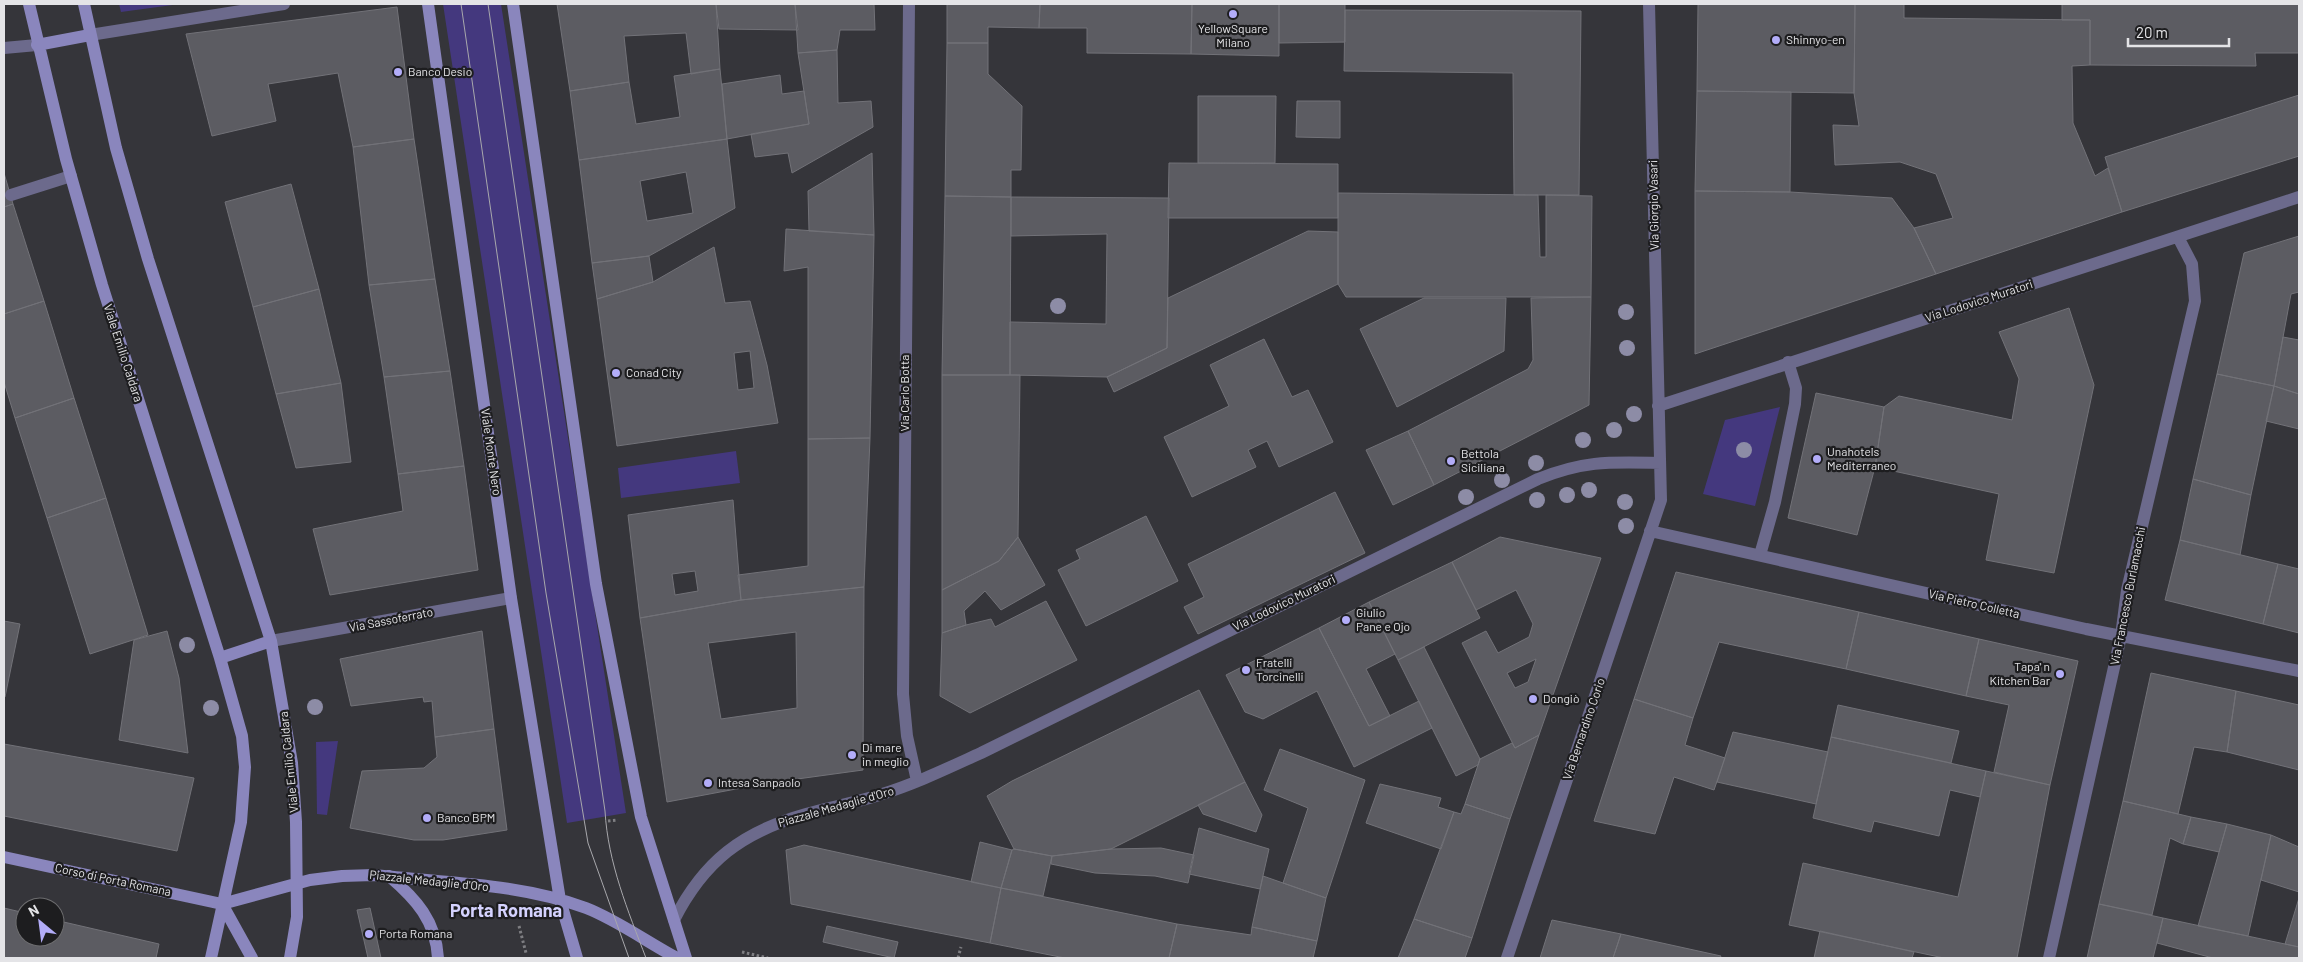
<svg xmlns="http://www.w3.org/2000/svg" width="2303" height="962" font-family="Barlow,sans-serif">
  <rect width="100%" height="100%" fill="#35353a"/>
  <!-- green -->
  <path fill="#44387e" d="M119 4H180L121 12Z
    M443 4H501L626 813 567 823Z
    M1780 407 1755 506 1703 494 1725 420Z
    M736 451 740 483 621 498 618 468Z
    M338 741 327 815 317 814 316 742Z"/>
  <!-- building -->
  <path fill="#5c5c62" stroke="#727278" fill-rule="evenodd" d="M557 4H716L720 69 691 74 686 33 624 36 629 82 570 91Z
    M716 4H795L798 30 719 29Z
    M795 4H874L875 30H840L837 50 798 53Z
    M947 4H1040L1039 28 988 27V43H947Z
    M1040 4H1192L1191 54 1087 53V28H1039Z
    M1192 4H1279V56L1191 54Z
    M1279 4H1345V42L1279 43Z
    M1698 4H1855L1854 93 1697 91Z
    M1855 4H1904V18L2090 20V65L2072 66 2073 123 2095 176 2108 168 2122 212 1936 274 1914 228 1953 218 1936 174 1900 162 1835 165 1833 125 1859 126 1854 93Z
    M2062 4H2299V53H2255L2256 66 2090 65V20H2062Z
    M397 7 414 139 353 147 338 73 268 84 276 121 212 136 186 34Z
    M1345 10 1581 11 1579 195H1514L1513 73 1344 71Z
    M947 43H988V74L1022 106 1021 170H1011V197L945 196Z
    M837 50 838 103 871 101 873 127 792 173 788 153 755 157 751 134 809 124 798 53Z
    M720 69 727 139 579 160 570 91 629 82 636 124 680 117 674 76Z
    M780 75 782 94 804 91 809 124 727 139 722 84Z
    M1697 91 1791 92 1790 192 1695 191Z
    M2299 95V156L2122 212 2105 157Z
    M1198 96H1276L1275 163H1198Z
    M1297 101H1340V138L1296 137Z
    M414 139 435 279 369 285 353 147Z
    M727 139 735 208 649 256 592 263 579 160ZM686 172 693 213 647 221 640 181Z
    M872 153 874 235 809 231 808 191Z
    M1169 163 1338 164V218H1168Z
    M4 173 13 204 4 207Z
    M291 184 319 289 253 307 225 202Z
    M1695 191 1790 192 1892 198 1914 228 1936 274 1695 354Z
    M1338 193 1538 195 1540 257H1546V195L1592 196 1591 297H1346L1338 284Z
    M945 196 1011 197 1010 375H942Z
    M1011 197 1169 198 1167 348 1107 377 1010 375V322L1106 324 1107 234 1011 236Z
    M13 204 44 301 4 314V207Z
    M786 229 874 235 870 438 808 439V267L784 271Z
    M1308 231 1338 232V284L1114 392 1107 377 1167 348 1168 298Z
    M2299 236V292L2291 294 2274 386 2217 374 2244 253Z
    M714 247 725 303 750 301 767 365 778 423 617 446 597 299 653 282ZM750 351 754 388 738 390 734 353Z
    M649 256 653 282 597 299 592 263Z
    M435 279 450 371 384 377 369 285Z
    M319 289 341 383 276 394 253 307Z
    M1591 297 1589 405 1434 485 1408 431 1528 369 1533 360 1531 298Z
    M1424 298H1506L1504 351 1397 407 1360 329Z
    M44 301 74 398 15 418 4 382V314Z
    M2069 308 2094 385 2054 573 1986 560 1999 494 1875 467 1884 407 1899 396 2012 420 2019 379 1999 332Z
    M2283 337 2299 340V394L2274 386Z
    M1264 339 1292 397 1308 390 1333 442 1279 467 1267 441 1248 450 1256 467 1192 497 1164 437 1229 406 1210 365Z
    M450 371 464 466 398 474 384 377Z
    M2217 374 2274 386 2251 495 2193 479Z
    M942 375H1020L1018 537 999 561 942 590Z
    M341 383 351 462 296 468 276 394Z
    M2274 386 2299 394V429L2266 421Z
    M1816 393 1884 407 1875 467 1857 535 1788 518Z
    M74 398 106 498 47 518 15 418Z
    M1408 431 1434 485 1393 505 1366 450Z
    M870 438 864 587 741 600 738 575 808 566V439Z
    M464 466 478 570 330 595 313 529 403 511 398 474Z
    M2193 479 2251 495 2240 555 2180 540Z
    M1335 492 1365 553 1198 634 1184 607 1204 597 1188 564Z
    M106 498 148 635 90 654 47 518Z
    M733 500 741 600 640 618 628 515ZM695 571 698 591 675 595 672 574Z
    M1146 516 1178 581 1086 626 1058 570 1080 559 1076 550Z
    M1018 537 1045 585 1001 610 985 591 964 611 966 625 942 633V590L999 561Z
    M1500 537 1601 558 1539 735 1515 748 1462 643 1486 631 1498 653 1529 637 1533 624 1516 590 1476 610 1452 562ZM1536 659 1528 682 1515 688 1507 673Z
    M2180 540 2278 564 2263 624 2165 600Z
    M1452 562 1480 618 1398 660 1369 602Z
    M2278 564 2299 569V633L2263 624Z
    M1676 572 1859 612 1846 669 1719 642 1693 718 1634 699Z
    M864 587 863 770 768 783 667 802 640 618 741 600ZM796 632 797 708 721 719 708 643Z
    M1046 601 1077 660 970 713 940 696 942 633 966 625 991 619 995 627Z
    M1369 602 1395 654 1366 669 1390 716 1369 726 1319 628Z
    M1859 612 1979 639 1966 696 1846 669Z
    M4 621 20 624 5 697 4 696Z
    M1319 628 1369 726 1419 701 1432 728 1354 767 1317 691 1263 719 1245 712 1226 675Z
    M167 631 179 678 188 753 119 740 134 640Z
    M482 631 494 729 435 737 432 701 424 702 423 697 351 706 340 659Z
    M1979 639 2078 661 2050 785 1994 772 2009 705 1966 696Z
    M1424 647 1480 759 1478 765 1456 776 1398 660Z
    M2151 673 2236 691 2227 752 2194 747 2178 814 2123 801Z
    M1199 690 1245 782 1111 849 1052 856 1014 849 987 796 1012 781Z
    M2236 691 2299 705V770L2227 752Z
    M1634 699 1693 718 1685 745 1725 758 1714 790 1674 777 1655 834 1594 821Z
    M1838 705 1959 731 1951 763 1831 737Z
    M494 729 507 830 443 840H414L350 828 362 771 424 768 437 757 435 737Z
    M1733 732 1828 752 1816 804 1717 782Z
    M1539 735 1510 819 1465 804 1480 759 1512 743 1515 748Z
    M1831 737 1986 771 1980 797 1950 790 1939 836 1874 821 1871 832 1813 818Z
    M4 744 194 778 177 851 4 816Z
    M1280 749 1365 780 1326 898 1283 883 1308 808 1264 790Z
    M1986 771 2050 785 2017 958H1944L1789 925 1803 863 1958 897Z
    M1245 782 1262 815 1256 832 1203 814 1198 805Z
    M1380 784 1441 798 1438 807 1454 812 1441 849 1366 823Z
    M2123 801 2191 817 2183 844 2170 838 2152 915 2099 904Z
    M1465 804 1510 819 1472 938 1414 919 1454 812 1461 814Z
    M2191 817 2227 824 2219 852 2183 844Z
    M2227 824 2271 835 2248 936 2198 926Z
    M1199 828 1269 849 1260 889 1189 874Z
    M2271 835 2299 847V892L2261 880Z
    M980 842 1012 850 1001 888 971 882Z
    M804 845 1001 888 990 943 791 904 786 850Z
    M1161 848 1194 855 1188 883 1155 876 1095 873 1051 864 1052 856 1111 849Z
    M1014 849 1052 856 1043 896 1001 888 1012 850Z
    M1263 876 1326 898 1317 941 1252 927Z
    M1001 888 1177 924 1169 958H1065L990 943Z
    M2299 898V947L2285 944Z
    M2099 904 2163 918 2153 958H2087Z
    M4 908 25 913V937H55V920L159 944 156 958H4Z
    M370 908 381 958H368L357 910Z
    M2163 918 2299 947V958H2213L2157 943Z
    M1414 919 1472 938 1465 958H1398Z
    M1552 920 1621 934 1613 958H1540Z
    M1177 924 1251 935 1252 927 1317 941 1313 958H1169Z
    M827 926 898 942 894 958 823 942Z
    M1820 931 1914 952 1912 958H1814Z
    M1621 934 1721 956 1720 958H1613Z"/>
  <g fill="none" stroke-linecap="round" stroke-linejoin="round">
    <!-- path -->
    <path stroke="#7e7e82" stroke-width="3" stroke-dasharray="2.5 2.5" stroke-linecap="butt" d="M608 821 618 820
      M519 926 526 953
      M742 952 768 958
      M958 958 961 947"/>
    <!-- lane -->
    <path stroke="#6c6a8c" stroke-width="12" d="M11 195 71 176
      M1760 555 1775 502 1795 404 1796 388 1788 362"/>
    <!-- street -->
    <path stroke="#6c6a8c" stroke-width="12" d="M909 4 903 694 907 736 917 781
      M90 35 284 4
      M4 48 37 45
      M1658 406 2299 197
      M1650 531 2086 629 2299 671
      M271 641 511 598
      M674 920C704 861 742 832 806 814 830 807 855 803 879 795 915 784 948 768 981 753L1538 479C1585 460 1611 462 1660 463
      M1507 958 1661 500 1649 4
      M2049 958 2121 636 2127 590 2195 301 2192 264 2178 237"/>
    <!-- secondary -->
    <path stroke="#8a86bd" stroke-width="12" d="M29 4 66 159 102 285 220 658 242 736 245 767 241 822 211 958
      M84 4 116 148 148 259 271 641 292 763 296 822 297 917 290 958
      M428 4 511 598 560 900 577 958
      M513 4 596 584 641 817 686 958
      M37 45 90 35
      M220 658 271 641
      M4 857 222 904 310 880 342 876 374 875C444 883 519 883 586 908 617 920 647 942 677 958
      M389 876C416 899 436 921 438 958
      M222 904 252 958"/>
    <!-- tram -->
    <path stroke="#a8a8ac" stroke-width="1" d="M461 4 546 593 588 843 629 958
      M488 4 605 811C608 863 628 911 646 958"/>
  </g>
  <!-- trees -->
  <g fill="#8d8ca6">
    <circle cx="1058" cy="306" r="8"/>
    <circle cx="1626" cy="312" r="8"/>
    <circle cx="1627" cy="348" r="8"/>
    <circle cx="1634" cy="414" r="8"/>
    <circle cx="1614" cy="430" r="8"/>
    <circle cx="1583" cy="440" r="8"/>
    <circle cx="1744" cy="450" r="8"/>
    <circle cx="1536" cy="463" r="8"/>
    <circle cx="1502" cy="480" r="8"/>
    <circle cx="1589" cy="490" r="8"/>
    <circle cx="1567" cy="495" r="8"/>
    <circle cx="1466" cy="497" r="8"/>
    <circle cx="1537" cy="500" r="8"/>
    <circle cx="1625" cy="502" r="8"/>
    <circle cx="1626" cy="526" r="8"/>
    <circle cx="187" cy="645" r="8"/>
    <circle cx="315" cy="707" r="8"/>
    <circle cx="211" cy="708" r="8"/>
  </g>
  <!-- markers -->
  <g fill="#b3adf9" stroke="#1d1d1f" stroke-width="2">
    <circle cx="1233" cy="14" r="5"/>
    <circle cx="1776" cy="40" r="5"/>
    <circle cx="398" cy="72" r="5"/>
    <circle cx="616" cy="373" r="5"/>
    <circle cx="1817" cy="459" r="5"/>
    <circle cx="1451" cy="461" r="5"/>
    <circle cx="1346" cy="620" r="5"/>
    <circle cx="1246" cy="670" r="5"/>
    <circle cx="2060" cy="674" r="5"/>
    <circle cx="1533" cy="699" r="5"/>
    <circle cx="852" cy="755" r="5"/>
    <circle cx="708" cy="783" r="5"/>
    <circle cx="427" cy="818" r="5"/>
    <circle cx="369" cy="934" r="5"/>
  </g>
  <g text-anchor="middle" stroke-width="4.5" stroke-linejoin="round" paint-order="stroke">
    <!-- poi labels -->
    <g font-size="12" fill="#e4e4e7" stroke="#1d1d1f" text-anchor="start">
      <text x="1233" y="33" text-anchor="middle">YellowSquare<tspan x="1233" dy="14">Milano</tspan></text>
      <text x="1786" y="44">Shinnyo-en</text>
      <text x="408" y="76">Banco Desio</text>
      <text x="626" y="377">Conad City</text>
      <text x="1827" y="456">Unahotels<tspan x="1827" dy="14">Mediterraneo</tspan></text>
      <text x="1461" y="458">Bettola<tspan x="1461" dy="14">Siciliana</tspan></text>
      <text x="1356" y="617">Giulio<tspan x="1356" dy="14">Pane e Ojo</tspan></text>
      <text x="1256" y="667">Fratelli<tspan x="1256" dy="14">Torcinelli</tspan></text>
      <text x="2050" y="671" text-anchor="end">Tapa' n<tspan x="2050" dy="14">Kitchen Bar</tspan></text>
      <text x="1543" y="703">Dongiò</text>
      <text x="862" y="752">Di mare<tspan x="862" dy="14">in meglio</tspan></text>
      <text x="718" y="787">Intesa Sanpaolo</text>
      <text x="437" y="822">Banco BPM</text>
      <text x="379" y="938">Porta Romana</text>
    </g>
    <!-- street labels -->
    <g font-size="12" fill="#e4e4e7" stroke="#1d1d1f">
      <text transform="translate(1654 205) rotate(-91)" y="4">Via Giorgio Vasari</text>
      <text transform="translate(1979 301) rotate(-18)" y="4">Via Lodovico Muratori</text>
      <text transform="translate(123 353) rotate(72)" y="4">Viale Emilio Caldara</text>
      <text transform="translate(905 393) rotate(-90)" y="4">Via Carlo Botta</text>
      <text transform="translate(491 452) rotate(82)" y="4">Viale Monte Nero</text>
      <text transform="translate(2128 596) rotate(-79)" y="4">Via Francesco Burlamacchi</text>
      <text transform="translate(1284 603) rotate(-26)" y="4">Via Lodovico Muratori</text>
      <text transform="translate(1974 604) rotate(13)" y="4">Via Pietro Colletta</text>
      <text transform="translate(391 620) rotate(-11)" y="4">Via Sassoferrato</text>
      <text transform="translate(1584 729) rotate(-71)" y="4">Via Bernardino Corio</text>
      <text transform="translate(289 762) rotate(-96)" y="4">Viale Emilio Caldara</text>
      <text transform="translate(836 807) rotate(-16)" y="4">Piazzale Medaglie d'Oro</text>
      <text transform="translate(113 880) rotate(12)" y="4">Corso di Porta Romana</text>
      <text transform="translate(429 881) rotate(6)" y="4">Piazzale Medaglie d'Oro</text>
    </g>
    <!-- district labels -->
    <g font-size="18" font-weight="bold" fill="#d4d2fe" stroke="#1d1d1f">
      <text x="506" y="917">Porta Romana</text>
    </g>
  </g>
  <!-- border -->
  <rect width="2303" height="962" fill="none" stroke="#e4e4e7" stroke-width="10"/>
  <!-- north arrow -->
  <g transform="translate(40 922) rotate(331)"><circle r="24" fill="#1d1d1f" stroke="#6d6d6f"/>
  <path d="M0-4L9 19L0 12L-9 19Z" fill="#b3adf9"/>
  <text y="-8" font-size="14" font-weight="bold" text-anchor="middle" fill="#e4e4e7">N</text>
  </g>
  <!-- scale -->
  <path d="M2128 38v8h101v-8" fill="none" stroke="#e4e4e7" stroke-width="2.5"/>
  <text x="2136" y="38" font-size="15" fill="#e4e4e7" stroke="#1d1d1f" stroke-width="4" paint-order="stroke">20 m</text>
</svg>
